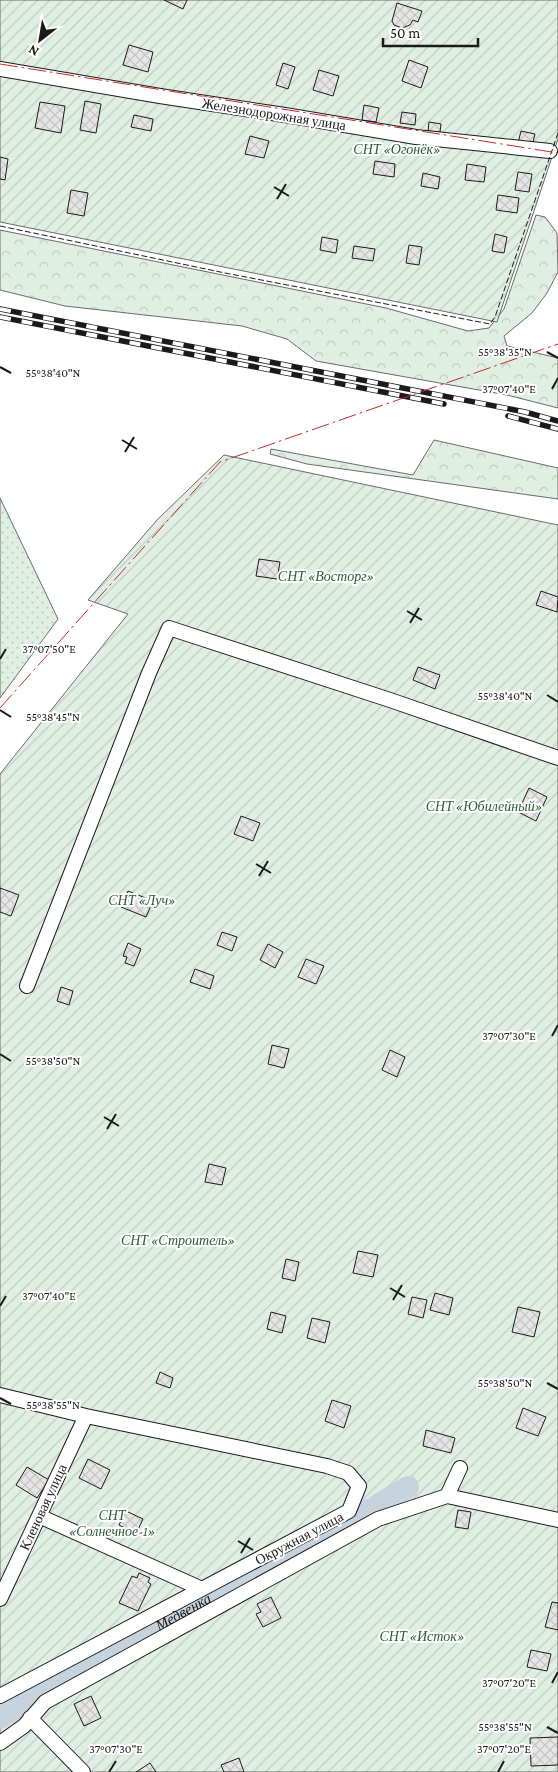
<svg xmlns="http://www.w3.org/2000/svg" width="558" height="1772" font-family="'Crimson Pro',serif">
  <defs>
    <pattern id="grass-dots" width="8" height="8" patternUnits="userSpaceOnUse" patternTransform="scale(1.25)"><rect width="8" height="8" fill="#e0efe3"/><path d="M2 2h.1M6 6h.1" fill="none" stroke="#c0ccc2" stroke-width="1.8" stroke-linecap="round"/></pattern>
    <pattern id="forest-crowns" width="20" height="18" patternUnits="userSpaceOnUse" patternTransform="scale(1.25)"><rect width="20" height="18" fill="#e0efe3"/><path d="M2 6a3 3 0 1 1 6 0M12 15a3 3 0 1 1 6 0" fill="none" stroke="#c0ccc2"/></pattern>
    <pattern id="garden-furrows" width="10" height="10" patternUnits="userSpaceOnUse" patternTransform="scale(1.25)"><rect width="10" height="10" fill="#e0efe3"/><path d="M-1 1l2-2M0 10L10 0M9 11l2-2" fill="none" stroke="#c0ccc2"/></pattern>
    <pattern id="building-cross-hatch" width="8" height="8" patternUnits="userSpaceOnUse" patternTransform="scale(1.25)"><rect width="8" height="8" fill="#e6e6e6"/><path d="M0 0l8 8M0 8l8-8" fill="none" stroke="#c5c5c5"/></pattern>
  </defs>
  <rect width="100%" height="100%" fill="#fff"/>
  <!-- grass -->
  <path fill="url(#grass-dots)" stroke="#6a6a6a" d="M0 498 58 619 0 698Z"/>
  <!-- forest -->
  <path fill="url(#forest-crowns)" stroke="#6a6a6a" d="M536 215 545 217 557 233 558 272 547 293 532 313 504 336 507 346 558 358V408L507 395 316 361 287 339 242 326 65 306 0 290V230L386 308 468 331 489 328 504 309Z
    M434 440 558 468V499L307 464 270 454 271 449 413 475Z"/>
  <!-- garden -->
  <path fill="url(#garden-furrows)" stroke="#6a6a6a" d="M0 0H558V139L497 322 0 222Z
    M224 455 558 525V1772H0V774L128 614 88 600 157 520Z"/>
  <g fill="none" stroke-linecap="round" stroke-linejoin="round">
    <!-- river -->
    <g stroke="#c6d2dc" stroke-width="22">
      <path d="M378 1505 408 1487"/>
      <path id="s1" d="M0 1718 37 1692 369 1510"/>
    </g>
  </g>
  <!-- building -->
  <path fill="url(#building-cross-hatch)" stroke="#1a1a1a" d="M164 0H187L183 9Z
    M397 3 422 11 418 22 413 20 410 25 402 28 394 25 392 21Z
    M129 45 153 52 148 72 123 65Z
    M409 60 428 67 421 88 402 81Z
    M283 63 295 67 288 89 276 85Z
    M319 70 339 76 333 96 313 90Z
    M85 101 101 104 96 133 80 130Z
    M40 102 65 106 61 133 35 128Z
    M364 105 379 108 376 122 362 120Z
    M402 112 416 114 415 125 400 123Z
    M134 115 153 119 151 131 131 127Z
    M429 122 441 124 440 132 428 131Z
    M521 131 535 134 532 146 518 143Z
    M250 136 269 141 264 158 245 154Z
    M0 157 8 159 5 180 0 179Z
    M375 161 395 164 394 177 373 174Z
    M467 164 486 167 484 182 465 180Z
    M518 172 532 174 529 192 515 190Z
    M423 173 440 177 438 189 421 186Z
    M71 190 88 193 84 216 67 213Z
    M498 195 519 198 517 213 496 210Z
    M495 234 507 237 504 253 492 251Z
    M322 237 338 240 336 253 320 250Z
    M409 245 422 247 419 265 406 263Z
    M354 246 375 249 373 261 352 258Z
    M259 559 280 562 277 579 256 576Z
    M541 591 558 597 557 612 536 605Z
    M418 667 440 675 435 689 413 680Z
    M529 788 547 797 536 821 518 812Z
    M241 816 260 823 253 841 234 834Z
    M0 888 19 895 11 916 0 912Z
    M128 891 153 901 146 917 121 907Z
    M222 932 237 937 232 951 217 945Z
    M128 943 141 949 134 966 125 963 127 957 123 956Z
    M268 944 283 952 275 968 260 960Z
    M306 959 324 966 316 984 298 977Z
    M195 969 214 976 210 989 190 982Z
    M61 987 73 991 69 1005 57 1001Z
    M272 1045 289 1049 284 1068 268 1064Z
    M390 1050 405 1057 397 1077 382 1070Z
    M209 1164 226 1168 222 1185 205 1182Z
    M358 1251 378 1255 373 1277 353 1273Z
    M286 1259 299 1262 295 1281 282 1278Z
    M435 1293 453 1298 449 1315 430 1310Z
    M412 1297 427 1300 423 1318 408 1314Z
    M518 1307 540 1312 534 1337 512 1332Z
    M271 1312 286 1316 282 1333 267 1329Z
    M312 1318 330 1322 325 1343 307 1338Z
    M160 1372 173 1378 170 1388 156 1383Z
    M332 1400 351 1406 344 1428 325 1421Z
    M523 1408 546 1417 538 1436 516 1428Z
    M426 1430 455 1438 451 1453 423 1446Z
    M88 1459 110 1470 101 1489 79 1478Z
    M27 1467 49 1480 37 1498 16 1485Z
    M458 1510 471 1512 468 1529 455 1527Z
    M126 1511 143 1519 136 1534 119 1525Z
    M139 1573 150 1578 148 1582 151 1584 138 1611 119 1603 132 1576 137 1578Z
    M271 1597 281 1618 263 1627 256 1614 261 1612 257 1604Z
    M552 1602 558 1603V1630L545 1627Z
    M531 1650 551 1654 547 1671 527 1667Z
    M91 1696 101 1718 84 1726 74 1704Z
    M558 1737V1765L531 1766 530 1738Z
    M239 1758 244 1772H224L221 1765Z
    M150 1763 156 1772H136Z"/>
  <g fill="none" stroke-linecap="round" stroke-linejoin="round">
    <!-- minor casing -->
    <g stroke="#1a1a1a" stroke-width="16">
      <path id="minor" d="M0 69 160 96 285 115 416 137 550 151
        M27 986 149 673 169 628 390 700 558 758
        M0 1395 86 1416 327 1466 348 1473 359 1486 349 1511 0 1696
        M447 1496 460 1468
        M39 1516 202 1589
        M0 1599 86 1416
        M30 1718 83 1772
        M0 1743 24 1726 45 1702 378 1519 447 1496 558 1520"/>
    </g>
    <!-- minor -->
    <use href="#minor" stroke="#fff" stroke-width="14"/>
    <!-- rail casing -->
    <g stroke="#1a1a1a" stroke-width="5.5">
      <path id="rail" d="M0 309 525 412 558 421
        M0 317 444 404
        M508 416 558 429"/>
    </g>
    <!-- rail -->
    <use href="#rail" stroke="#fff" stroke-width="4" stroke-dasharray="11" stroke-linecap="butt"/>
    <!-- fence -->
    <path stroke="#1a1a1a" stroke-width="1" stroke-dasharray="6 2.5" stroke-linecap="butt" d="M0 226 225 273 490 324 495 317 558 133"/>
    <!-- power -->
    <path stroke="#c62828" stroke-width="1" stroke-dasharray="18 4 2.5 4" stroke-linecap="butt" d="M0 64 558 153
      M0 708 220 462 558 344"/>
  </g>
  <!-- ticks -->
  <path fill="none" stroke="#1a1a1a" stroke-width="2" d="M274 187 289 196M277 199 286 184M547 352 558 358M0 367 11 373M552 389 558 378M122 440 137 449M125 452 134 437M407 611 422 620M410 623 419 608M0 659 6 649M547 695 558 702M0 710 11 717M256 864 271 873M259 876 268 861M552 1036 558 1025M0 1054 11 1061M104 1117 119 1126M107 1129 116 1114M390 1288 405 1297M393 1300 402 1285M0 1306 6 1296M547 1383 558 1389M0 1398 11 1404M238 1541 253 1550M241 1553 250 1538M552 1683 558 1672M547 1727 558 1733M109 1772 116 1761M498 1772 504 1761"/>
  <g text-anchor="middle" stroke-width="4" stroke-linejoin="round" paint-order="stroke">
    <!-- street labels -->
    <g font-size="14" fill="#1a1a1a" stroke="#fff">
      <text transform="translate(274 114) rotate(9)" y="5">Железнодорожная улица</text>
      <text transform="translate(43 1507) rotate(-65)" y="5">Кленовая улица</text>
      <text transform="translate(299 1538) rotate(-28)" y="5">Окружная улица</text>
    </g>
    <!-- park labels -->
    <g font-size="14" font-style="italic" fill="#2b5a34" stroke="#fff">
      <text x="397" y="154">СНТ «Огонёк»</text>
      <text x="326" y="581">СНТ «Восторг»</text>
      <text x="484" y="811">СНТ «Юбилейный»</text>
      <text x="142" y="905">СНТ «Луч»</text>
      <text x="178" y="1245">СНТ «Строитель»</text>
      <text x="112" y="1520">СНТ<tspan x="112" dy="16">«Солнечное-1»</tspan></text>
      <text x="422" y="1641">СНТ «Исток»</text>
    </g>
    <!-- water labels -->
    <g font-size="15" font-style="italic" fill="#1a1a1a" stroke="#fff">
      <text dy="5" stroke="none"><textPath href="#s1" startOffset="212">Медвенка</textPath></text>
    </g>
  </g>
  <g font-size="12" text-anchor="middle" fill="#1a1a1a" stroke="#fff" stroke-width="4" stroke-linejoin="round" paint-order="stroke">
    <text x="505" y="356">55°38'35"N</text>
    <text x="53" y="377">55°38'40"N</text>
    <text x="509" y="393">37°07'40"E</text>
    <text x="49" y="653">37°07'50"E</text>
    <text x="505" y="700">55°38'40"N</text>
    <text x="53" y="721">55°38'45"N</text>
    <text x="509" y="1040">37°07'30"E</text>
    <text x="53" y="1065">55°38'50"N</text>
    <text x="49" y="1300">37°07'40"E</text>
    <text x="505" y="1387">55°38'50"N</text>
    <text x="53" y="1409">55°38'55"N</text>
    <text x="509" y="1687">37°07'20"E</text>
    <text x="505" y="1731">55°38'55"N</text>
    <text x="116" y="1753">37°07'30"E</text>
    <text x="504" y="1753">37°07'20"E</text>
  </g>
  <!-- north arrow -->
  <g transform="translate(40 40) rotate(211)" stroke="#ffffff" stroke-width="4" paint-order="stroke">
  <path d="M0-4L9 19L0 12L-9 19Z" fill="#1a1a1a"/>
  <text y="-8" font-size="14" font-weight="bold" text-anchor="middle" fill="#1a1a1a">N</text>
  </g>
  <!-- scale -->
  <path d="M383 38v8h95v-8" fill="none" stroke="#1a1a1a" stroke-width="2.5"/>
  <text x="390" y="38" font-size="15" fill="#1a1a1a" stroke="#ffffff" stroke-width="4" paint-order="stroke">50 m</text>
</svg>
